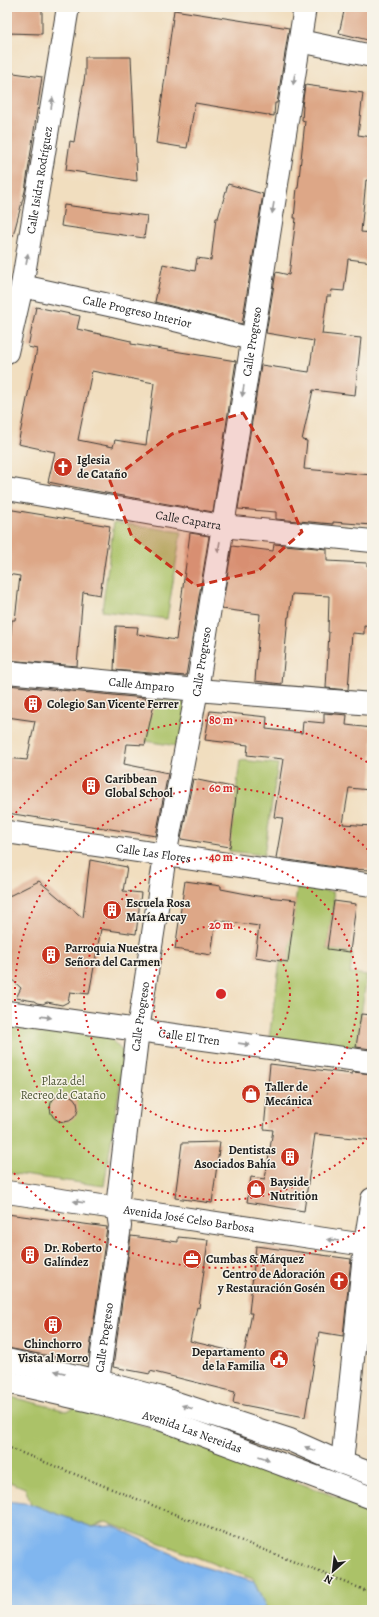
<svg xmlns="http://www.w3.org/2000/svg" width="379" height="1617" font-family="Alegreya,serif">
  <rect width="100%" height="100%" fill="#f7f3e8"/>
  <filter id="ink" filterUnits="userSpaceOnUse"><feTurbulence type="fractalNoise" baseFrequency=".025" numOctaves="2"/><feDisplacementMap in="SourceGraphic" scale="8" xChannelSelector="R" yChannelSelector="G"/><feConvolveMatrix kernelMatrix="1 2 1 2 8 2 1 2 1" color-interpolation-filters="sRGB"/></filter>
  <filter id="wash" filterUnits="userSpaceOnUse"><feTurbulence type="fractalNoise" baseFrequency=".012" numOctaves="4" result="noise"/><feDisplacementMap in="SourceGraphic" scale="16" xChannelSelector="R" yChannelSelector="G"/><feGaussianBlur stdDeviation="0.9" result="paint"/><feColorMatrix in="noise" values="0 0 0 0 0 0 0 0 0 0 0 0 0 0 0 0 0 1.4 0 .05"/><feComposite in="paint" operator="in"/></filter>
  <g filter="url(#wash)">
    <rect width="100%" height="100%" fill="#f1debf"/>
    <!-- green -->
    <path fill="#abc267" stroke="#646f42" d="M114 522 181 532 167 619 102 611Z
      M154 699 189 703 183 747 145 741Z
      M240 760 278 764 264 855 229 851Z
      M297 888 333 892 334 901 327 949 353 953 350 973 367 975 356 1049 269 1038 280 961 288 962Z
      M7 1024 109 1037 125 1054 104 1186 7 1173Z
      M7 1396 67 1411 79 1405 96 1408 372 1510V1610H271L266 1608 253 1579 106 1522 92 1527 31 1504 25 1488 7 1481Z"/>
    <!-- water -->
    <path fill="#80b6ef" stroke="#4e6986" d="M7 1501 31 1504 92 1527 113 1526 194 1564 254 1582 266 1608 271 1610H7Z"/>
    <g id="blocks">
      <!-- building -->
      <path fill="#dda787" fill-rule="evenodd" d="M7 7H42V34L7 33Z
        M345 7H372V41L339 33Z
        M174 10 289 28 277 103H275L274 116 195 103 187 148 156 143Z
        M85 57H131L137 181 66 170 70 141 74 142 85 75Z
        M7 72 42 77 25 191 13 236 7 235Z
        M305 85 363 93 358 135 372 137V181L366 180 361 232 372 233V262L348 259 344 291 332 290 331 296H327L322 334 361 338 355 395 313 390 302 440 307 441 304 469 372 475V525L333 522V524L276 519V512L238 509 261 365 309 372 314 341 266 333 276 272 289 275 296 218H294L297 188H298L305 121 302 120 303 106H302Z
        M228 184 263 194 242 324 155 302 163 264 195 271 197 258 211 260 216 218H218Z
        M64 205 147 216 144 238 61 226Z
        M36 307 80 316 77 329 131 341V344L236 361 213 512 89 490 48 482 55 452 18 444 37 349 28 347ZM92 371 154 383 146 445 115 440 113 447 78 440Z
        M7 509 110 526 100 595 83 592 77 666 7 660V642L10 643 12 620H15L20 576 7 574Z
        M190 533 209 536 186 676 114 670 116 626 138 627 137 634 176 640Z
        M274 544 327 549V561L367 563V566H372V626L364 625V634L352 633 348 690 326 688 329 632H328L329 596 292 594 289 617H288L282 684 255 681 260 614 222 609 232 546 273 551Z
        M7 685 155 699 145 745 127 744 124 764 168 773 156 836 7 813V758L27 760 35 721 7 717Z
        M210 711 267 717 266 729 302 733 303 721 324 723V713L347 715 346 725 372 728V769L370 790 349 788 343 824 372 826V870L347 869 276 858 283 818 274 817 283 759 247 755 248 745 205 740Z
        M193 779 237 788 230 847 181 839Z
        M90 860 127 867 123 891 141 893 136 934 101 929 89 994 70 992 68 1002 62 1005 47 1002 43 1004 37 1003 34 1001 16 998 21 988 7 975V897L39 881 83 918Z
        M185 881 221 886V889L257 896 296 900 288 962 255 957 259 926 216 920 211 955 175 949Z
        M334 901 356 904 350 952 327 949Z
        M361 1014 372 1015V1049L356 1047Z
        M270 1064 352 1074 353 1072 372 1074V1140L315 1134 304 1211 247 1202 251 1177 265 1179 273 1130 264 1129Z
        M50 1108a14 14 0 1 1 28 0a14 14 0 1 1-28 0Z
        M220 1142 212 1203 175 1198 182 1143Z
        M7 1214 107 1227 88 1363 7 1348Z
        M131 1236 178 1242V1237L208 1240 199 1308 197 1307 190 1341 244 1354 252 1313H249L256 1246 351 1259 343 1336 319 1332 305 1417 233 1403 235 1392 150 1371V1374L113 1367Z
        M372 1298V1340H368Z"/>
    </g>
  </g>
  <g filter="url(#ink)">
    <use href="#blocks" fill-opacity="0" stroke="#3c3934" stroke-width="1"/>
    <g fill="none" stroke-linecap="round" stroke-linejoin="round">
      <!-- minor casing -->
      <g stroke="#3c3934" stroke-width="24">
        <g id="minor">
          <path d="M300 41 372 56"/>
          <path id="s1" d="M22 286 159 316 252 339"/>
          <path id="s2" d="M7 352 22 286 68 7"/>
          <path id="s3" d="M7 489 222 526 372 541"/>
          <path id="s4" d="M7 672 197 690 372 704"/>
          <path id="s5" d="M7 832 372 885"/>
          <path d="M7 1360 98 1381 158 1397 290 1440 337 1461 372 1474"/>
          <path id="s6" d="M7 1382 95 1402 160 1419 372 1498"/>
          <path id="s7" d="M95 1402 120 1226 117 1207 138 1030 165 856 197 690 305 7"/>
          <path d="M342 1463 365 1245 372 1199"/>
        </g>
      </g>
      <!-- major casing -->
      <g stroke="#3c3934" stroke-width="24">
        <g id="major">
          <path id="s8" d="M7 1012 372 1062"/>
          <path id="s9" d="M7 1192 372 1246"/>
        </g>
      </g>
      <!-- path -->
      <path stroke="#3c3934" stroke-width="2.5" stroke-dasharray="1 3" stroke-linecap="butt" d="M7 1447 372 1593"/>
      <!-- minor -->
      <use href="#minor" stroke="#fff" stroke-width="22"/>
      <!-- major -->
      <use href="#major" stroke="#fff" stroke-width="22"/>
    </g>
    <!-- one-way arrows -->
    <defs><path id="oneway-solid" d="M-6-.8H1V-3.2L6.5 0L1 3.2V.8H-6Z"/></defs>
    <g fill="#999">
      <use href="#oneway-solid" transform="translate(294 79) rotate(99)"/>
      <use href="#oneway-solid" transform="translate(52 103) rotate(-81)"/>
      <use href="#oneway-solid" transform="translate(273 208) rotate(99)"/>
      <use href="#oneway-solid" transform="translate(27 259) rotate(-81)"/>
      <use href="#oneway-solid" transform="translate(243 391) rotate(99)"/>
      <use href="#oneway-solid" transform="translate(219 547) rotate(99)"/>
      <use href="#oneway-solid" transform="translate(46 1017) rotate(8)"/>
      <use href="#oneway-solid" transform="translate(244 1044) rotate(8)"/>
      <use href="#oneway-solid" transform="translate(79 1202) rotate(-172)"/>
      <use href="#oneway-solid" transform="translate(333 1240) rotate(-171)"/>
      <use href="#oneway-solid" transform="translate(60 1372) rotate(-167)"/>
      <use href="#oneway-solid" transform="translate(187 1407) rotate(-162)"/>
      <use href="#oneway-solid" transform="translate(310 1449) rotate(-156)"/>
      <use href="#oneway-solid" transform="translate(264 1458) rotate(20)"/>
    </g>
  </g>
  <!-- marked area -->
  <path fill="#c8321e" fill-opacity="0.2" stroke="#c8321e" stroke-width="3" stroke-dasharray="8 5" stroke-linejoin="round" d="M243 413 272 461 302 532 258 571 196 586 132 537 110 481 172 434Z"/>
  <!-- distance rings -->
  <g fill="none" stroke="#d62828" stroke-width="2" stroke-dasharray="2 4">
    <circle cx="221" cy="994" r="69"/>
    <circle cx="221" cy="994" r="137"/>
    <path d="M372 1134A206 206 0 1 1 372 854"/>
    <path d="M370 1224A274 274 0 0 1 8 1166M8 822A274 274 0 0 1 370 764"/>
  </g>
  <!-- icons -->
  <defs>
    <g id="church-disc" transform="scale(1)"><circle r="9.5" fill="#c8321e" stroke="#f7f3e8"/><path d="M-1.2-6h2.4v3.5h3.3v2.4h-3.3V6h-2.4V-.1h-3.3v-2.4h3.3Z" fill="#fff"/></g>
    <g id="building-disc" transform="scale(1)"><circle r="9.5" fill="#c8321e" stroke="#f7f3e8"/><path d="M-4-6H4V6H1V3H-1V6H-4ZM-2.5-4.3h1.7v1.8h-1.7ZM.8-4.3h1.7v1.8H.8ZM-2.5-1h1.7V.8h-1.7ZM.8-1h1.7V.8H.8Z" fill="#fff"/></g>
    <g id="shop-disc" transform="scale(1)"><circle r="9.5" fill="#c8321e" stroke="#f7f3e8"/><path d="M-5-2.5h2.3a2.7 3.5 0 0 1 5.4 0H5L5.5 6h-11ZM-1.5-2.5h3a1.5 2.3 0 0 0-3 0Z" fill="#fff"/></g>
    <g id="office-disc" transform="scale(1)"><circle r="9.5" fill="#c8321e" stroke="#f7f3e8"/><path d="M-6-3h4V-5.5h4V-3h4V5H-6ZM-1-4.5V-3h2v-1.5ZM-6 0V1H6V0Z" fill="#fff"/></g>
    <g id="civic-disc" transform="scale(1)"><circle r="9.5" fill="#c8321e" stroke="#f7f3e8"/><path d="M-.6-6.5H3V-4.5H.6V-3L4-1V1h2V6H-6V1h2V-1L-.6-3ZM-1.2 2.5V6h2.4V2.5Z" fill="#fff"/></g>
  </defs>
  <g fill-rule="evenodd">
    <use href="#church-disc" x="63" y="467"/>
    <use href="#building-disc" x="33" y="704"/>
    <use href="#building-disc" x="91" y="786"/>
    <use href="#building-disc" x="112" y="910"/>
    <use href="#building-disc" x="51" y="955"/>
    <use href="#shop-disc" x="251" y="1094"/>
    <use href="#building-disc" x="290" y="1157"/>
    <use href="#shop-disc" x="256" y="1189"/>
    <use href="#building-disc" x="30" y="1255"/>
    <use href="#office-disc" x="192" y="1259"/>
    <use href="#church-disc" x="339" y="1281"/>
    <use href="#building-disc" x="53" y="1325"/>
    <use href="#civic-disc" x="279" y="1359"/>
  </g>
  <g text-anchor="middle" stroke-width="3" stroke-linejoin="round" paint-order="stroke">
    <!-- street labels -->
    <g font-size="12" fill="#1c1c1c" stroke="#f7f3e8">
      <text dy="4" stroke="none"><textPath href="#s2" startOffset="175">Calle Isidra Rodríguez</textPath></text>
      <text dy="4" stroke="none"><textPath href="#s1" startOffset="118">Calle Progreso Interior</textPath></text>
      <text dy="4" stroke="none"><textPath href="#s7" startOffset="1073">Calle Progreso</textPath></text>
      <text dy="4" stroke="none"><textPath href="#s3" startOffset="184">Calle Caparra</textPath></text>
      <text dy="4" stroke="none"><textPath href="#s7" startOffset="749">Calle Progreso</textPath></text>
      <text dy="4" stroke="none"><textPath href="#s4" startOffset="135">Calle Amparo</textPath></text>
      <text dy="4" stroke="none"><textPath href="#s5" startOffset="148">Calle Las Flores</textPath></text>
      <text dy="4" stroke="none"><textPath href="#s7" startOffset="389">Calle Progreso</textPath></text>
      <text dy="4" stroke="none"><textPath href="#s8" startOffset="184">Calle El Tren</textPath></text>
      <text dy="4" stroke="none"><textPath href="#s9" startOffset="184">Avenida José Celso Barbosa</textPath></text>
      <text dy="4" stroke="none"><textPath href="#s7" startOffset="65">Calle Progreso</textPath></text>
      <text dy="4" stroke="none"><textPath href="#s6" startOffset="192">Avenida Las Nereidas</textPath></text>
    </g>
    <!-- poi labels -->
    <g font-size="12" font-weight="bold" fill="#1c1c1c" stroke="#f7f3e8" text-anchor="start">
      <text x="77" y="464">Iglesia<tspan x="77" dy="14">de Cataño</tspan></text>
      <text x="47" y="708">Colegio San Vicente Ferrer</text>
      <text x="105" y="783">Caribbean<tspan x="105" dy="14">Global School</tspan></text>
      <text x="126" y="907">Escuela Rosa<tspan x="126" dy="14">María Arcay</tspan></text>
      <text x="65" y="952">Parroquia Nuestra<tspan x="65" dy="14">Señora del Carmen</tspan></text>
      <text x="265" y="1091">Taller de<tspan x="265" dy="14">Mecánica</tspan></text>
      <text x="276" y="1154" text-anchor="end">Dentistas<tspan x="276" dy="14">Asociados Bahía</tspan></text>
      <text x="270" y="1186">Bayside<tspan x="270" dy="14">Nutrition</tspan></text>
      <text x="44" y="1252">Dr. Roberto<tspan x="44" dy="14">Galíndez</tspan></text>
      <text x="206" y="1263">Cumbas &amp; Márquez</text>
      <text x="325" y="1278" text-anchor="end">Centro de Adoración<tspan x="325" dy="14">y Restauración Gosén</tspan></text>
      <text x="53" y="1348" text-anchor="middle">Chinchorro<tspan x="53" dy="14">Vista al Morro</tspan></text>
      <text x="265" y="1356" text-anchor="end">Departamento<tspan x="265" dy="14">de la Familia</tspan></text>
    </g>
    <!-- park labels -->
    <g font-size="12" fill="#4e5636" stroke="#f7f3e8">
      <text x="63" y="1085">Plaza del<tspan x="63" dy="14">Recreo de Cataño</tspan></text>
    </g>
  </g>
  <circle cx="221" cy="994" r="6" fill="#d62828" stroke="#f7f3e8" stroke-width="2"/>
  <g font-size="12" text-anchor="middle" font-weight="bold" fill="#d62828" stroke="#f7f3e8" stroke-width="3" stroke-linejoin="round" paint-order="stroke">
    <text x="221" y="724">80 m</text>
    <text x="221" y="792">60 m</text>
    <text x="221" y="861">40 m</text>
    <text x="221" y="929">20 m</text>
  </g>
  <!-- margin -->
  <rect width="379" height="1617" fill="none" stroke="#f7f3e8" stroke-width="24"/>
  <!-- north arrow -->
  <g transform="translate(333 1571) rotate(208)" stroke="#f7f3e8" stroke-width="3" paint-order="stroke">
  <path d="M0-3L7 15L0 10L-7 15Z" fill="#1c1c1c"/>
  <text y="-6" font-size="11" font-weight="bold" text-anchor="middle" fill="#1c1c1c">N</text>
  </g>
</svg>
